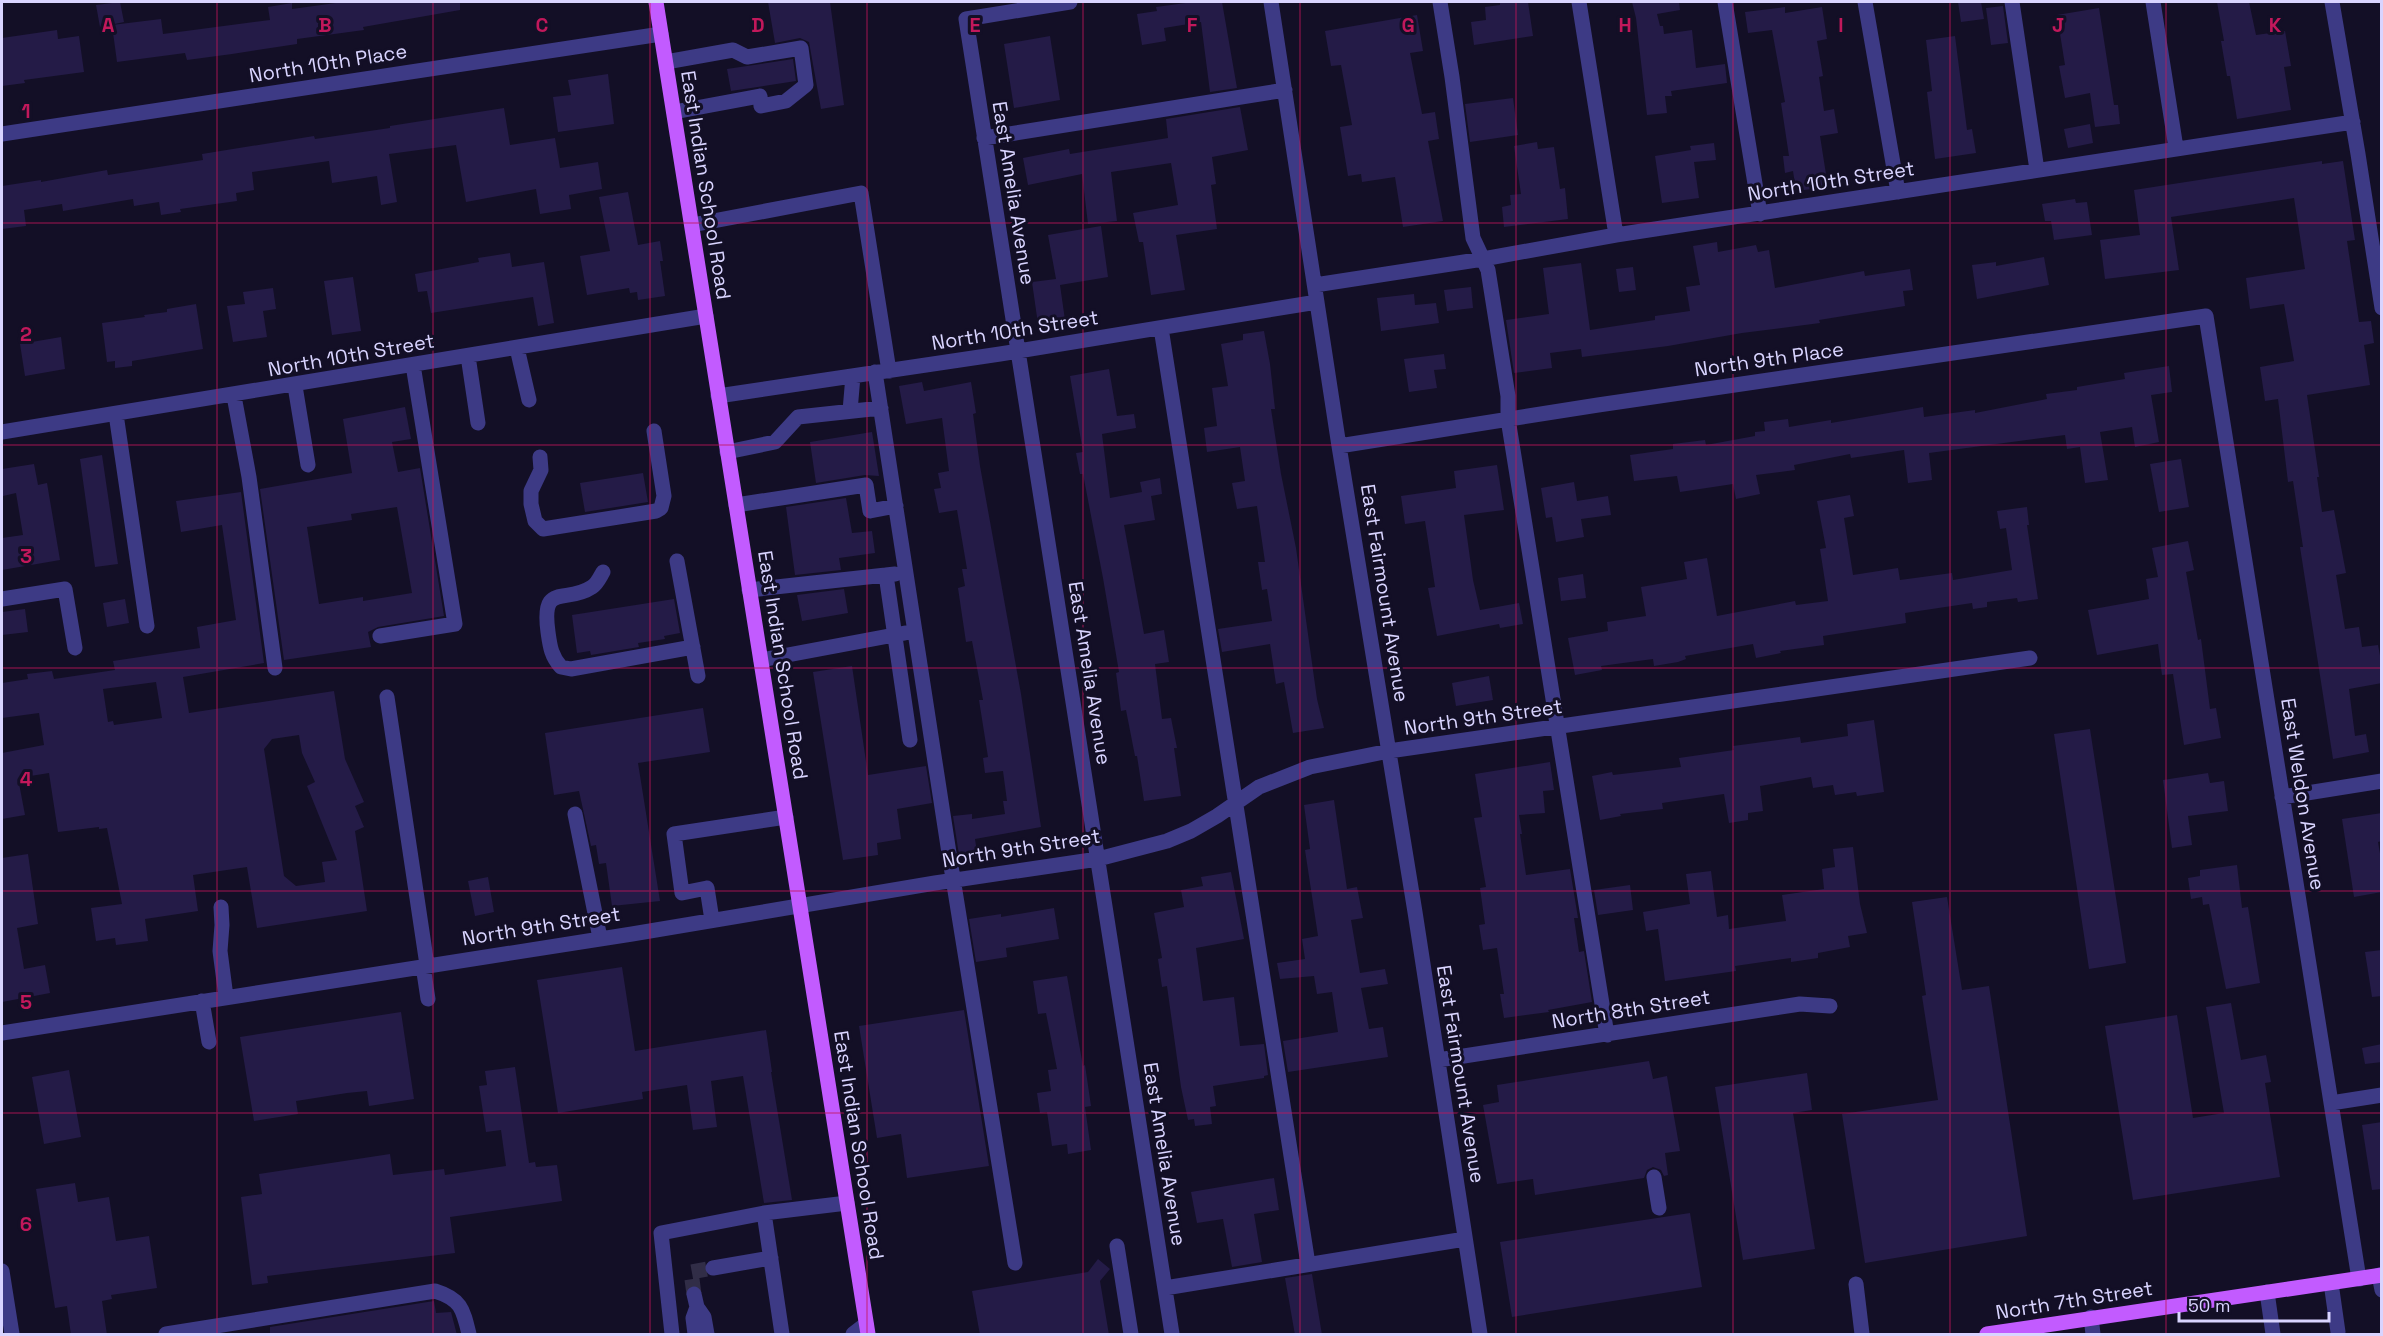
<svg xmlns="http://www.w3.org/2000/svg" width="2383" height="1336" font-family="'Space Grotesk',sans-serif">
  <rect width="100%" height="100%" fill="#130f26"/>
  <!-- building -->
  <path fill="#241b47" fill-rule="evenodd" d="M120 2 124 22 100 27 96 5Z
    M343 2H460V10L363 27 364 30 297 39V44L232 54 187 60 185 53 117 62 112 25 161 19 163 34 270 20 268 7 292 3V9Z
    M768 2H830L844 105 821 109 809 42 800 38 775 43Z
    M1193 2H1222L1237 88 1210 92 1201 22 1164 28 1166 41 1142 45 1137 14 1157 11 1156 7Z
    M1500 2H1528L1533 36 1474 45 1471 22 1486 20 1485 7 1500 5Z
    M1632 2H1679L1680 10 1657 14 1660 26H1663L1664 34 1692 30 1696 68 1725 64 1727 83 1671 91 1672 96H1665L1667 113 1647 115 1636 18Z
    M1958 2H1981L1984 19 1961 22Z
    M2217 2H2249L2256 35 2285 31 2291 66 2284 67 2291 110 2237 119 2230 76H2227L2221 41H2224Z
    M2003 6 2008 43 1991 45 1986 8Z
    M1785 7V13L1822 7 1827 39 1817 41 1823 76 1819 77 1824 111 1834 109 1838 133 1820 136 1828 187 1796 191 1793 171 1785 173 1783 156H1789L1781 103 1785 102 1772 30 1748 33 1745 12Z
    M2099 8 2114 105H2118L2120 124 2095 127 2090 93 2065 98 2059 66 2065 65 2057 15Z
    M1417 15 1423 51 1410 53 1422 114 1435 112 1439 139 1428 141 1443 221 1403 227 1395 177 1362 182 1361 174 1348 176 1340 127 1352 125 1341 65 1331 66 1325 31Z
    M57 30 58 39 79 36 84 72 24 80 25 83 2 86V38Z
    M1050 36 1060 100 1014 108 1004 44Z
    M1955 36 1967 130 1972 129 1976 153 1935 159 1927 92 1932 91 1926 40Z
    M793 59 796 81 731 91 727 69Z
    M608 74 614 124 558 132 553 97 571 95 568 80Z
    M1513 98 1518 135 1470 142 1465 104Z
    M1240 107 1248 150 1212 157 1216 184 1211 185 1217 229 1176 235 1185 290 1151 295 1143 242H1139L1133 213 1178 205 1171 163 1111 172 1117 221 1088 224 1082 174 1028 185 1023 158 1069 149 1070 154 1168 138 1166 119Z
    M504 108 510 145 555 138 560 168 598 162 602 189 569 195 571 209 540 214 536 189 466 202 456 145 389 154 397 202 381 205 377 176 332 183 329 161 252 172 254 190 236 193 237 201 180 209 181 212 161 215 159 202 134 206 133 199 63 211 62 204 24 210 26 226 2 229V186L41 180V182L107 170 108 175 203 160 202 154 314 136 315 139 390 128V126Z
    M2090 124 2093 143 2068 148 2064 129Z
    M1537 142 1538 149 1554 147 1560 189 1565 188 1568 219 1504 227 1502 207 1511 205 1510 195 1521 194 1514 146Z
    M1714 143 1716 160 1694 162 1699 198 1662 203 1655 156 1691 150 1690 146Z
    M2322 161V164L2343 161 2355 240 2347 241 2359 322 2371 321 2374 343 2364 345 2370 385 2307 395 2319 477H2317L2322 512 2334 510 2346 573 2336 575 2345 629 2359 627 2362 647 2378 645 2382 666V683L2349 689 2355 736 2366 734 2369 752 2333 759 2300 547H2303L2293 481 2288 482 2278 399 2265 401 2260 367 2294 361 2284 304 2250 309 2246 278 2305 269 2294 198 2171 217 2179 270 2105 279 2100 240 2140 235 2134 190Z
    M628 192 638 245 660 241 663 261H660L665 296 638 300 637 292 630 293 629 288 587 295 580 256 610 251 599 197Z
    M2075 199 2076 203 2087 202 2092 235 2054 240 2051 221H2045L2042 204Z
    M1101 226 1108 277 1060 285 1065 320 1038 324 1032 282 1056 279 1048 235Z
    M1717 242 1718 252 1756 245 1758 252 1769 250 1775 288 1864 271 1865 276 1910 269 1913 290 1903 291 1905 306 1819 320 1820 323 1742 333 1668 346 1582 357 1581 349 1550 353 1552 368 1514 373 1506 320 1549 314 1543 268 1581 263 1590 330 1655 320V316L1690 311 1686 287 1700 285 1693 246Z
    M510 253 512 267 544 262 554 323 538 326 533 297 431 313 427 291 418 292 415 274 479 262 478 258Z
    M2044 257 2049 285 1977 299 1972 265 1996 262V266Z
    M1633 267 1636 290 1619 292 1616 269Z
    M353 277 361 331 332 335 324 281Z
    M1471 287 1473 308 1447 311 1444 290Z
    M273 288 276 309 263 311 267 337 233 342 227 306 245 304 243 292Z
    M1414 294 1415 305 1436 303 1439 323 1381 331 1377 298Z
    M196 304 203 349 132 361V366L115 368V361L107 362 102 323 145 317 144 315 167 312V309Z
    M1264 331 1270 364 1275 409H1271L1281 474 1296 548 1317 699 1324 728 1293 733 1284 682 1276 684 1270 644 1222 652 1218 629 1272 621 1267 589 1262 590 1258 562H1265L1257 506 1237 509 1232 483 1245 481 1240 447 1207 452 1204 428 1217 426 1212 388 1228 386 1221 344 1243 340V334Z
    M61 337 65 369 25 376 20 344Z
    M1444 354 1446 369 1434 370 1437 388 1409 392 1404 359Z
    M2169 366 2172 392 2151 395 2159 442 2135 447 2132 427 2100 432 2108 480 2085 483 2080 447 2067 449 2065 435 1929 453 1932 480 1908 483 1904 450 1851 458 1850 454 1794 465 1795 470 1756 475 1760 494 1736 499 1733 484 1680 492 1677 476 1634 481 1630 455 1673 449V444L1705 440 1706 445 1755 436V432L1765 431 1764 422 1788 419 1789 427 1831 420V423L1923 407 1924 417 1975 410V413L2047 399 2046 394 2077 390V387L2125 379 2124 373Z
    M1109 369 1117 416 1134 414 1136 428 1102 434 1110 498 1142 492 1140 482 1160 478 1162 494 1151 496 1155 520 1124 525 1144 634 1164 630 1169 662 1155 664 1162 719 1171 718 1177 748H1174L1181 796 1144 801 1137 756H1135L1126 710 1121 711 1116 673 1119 672 1103 578 1083 474H1080L1076 453 1083 452 1070 376Z
    M922 382 924 391 971 382 976 413 973 414 980 466 1021 694 1041 827 975 839 977 853 959 855 953 816 972 814V819L1005 814 1003 801H1007L1003 771 985 773 983 758 988 757 979 700H983L972 641 966 642 958 588 965 586 962 569H967L957 510 939 513 934 489 941 488 938 473 949 471 942 418 906 424 899 386Z
    M405 407 411 439 392 442 398 472 420 468 444 616 378 627 368 632 371 647 284 660 260 489 352 473 343 419ZM397 507 412 593 363 601V597L319 604 307 527 352 520 351 514Z
    M872 432 879 476 865 475 816 483 810 442Z
    M102 455 118 564 95 567 80 459Z
    M2181 459 2189 507 2159 512 2150 464Z
    M34 464 38 485 47 483 60 560 2 570V538L23 535 16 493 3 496 2 469Z
    M1497 465 1504 510 1464 515 1473 580 1480 610 1519 603 1523 624 1500 628 1499 624 1437 636 1428 588 1435 587 1425 521 1405 524 1401 496 1456 488 1454 471Z
    M643 473 648 502 585 512 580 483Z
    M1574 482 1577 501 1608 496 1611 515 1581 519 1584 537 1556 542 1552 517 1546 518 1541 488Z
    M241 492 264 663 183 677 189 713 334 691 345 759 364 802 355 806 364 827 355 831 367 911 257 928 247 867 193 875 198 911 145 919 148 941 116 945 115 938 96 941 91 908 122 904 107 828 99 829V827L58 832 49 773 18 778 25 815 2 819V753L44 745 39 713 2 718V683L28 679 27 674 52 671 54 679 115 670 113 661 200 648 197 627 236 620 222 525 181 532 176 501ZM156 682 162 718 114 725 113 721 108 722 103 689ZM299 735 302 753 315 782 307 786 337 860 322 862 325 882 296 886 284 876 264 749 272 739Z
    M1850 495 1854 516 1844 518 1853 575 1898 568 1900 580 1952 573 1953 580 2012 570 2006 528 2000 529 1997 511 2027 507 2029 525H2027L2038 599 2018 602 2017 598 1987 602V607L1973 609 1972 603 1905 613 1906 623 1823 636 1824 645 1780 651 1781 653 1756 658 1753 644 1685 656 1686 659 1678 662 1654 666 1653 659 1601 666 1602 670 1575 675 1568 638 1608 631 1607 622 1646 616 1641 587 1687 579 1684 562 1707 558 1717 616 1795 601 1796 605 1828 601 1820 549 1826 548 1817 501Z
    M846 498 852 533 872 531 875 553 839 558 841 570 795 575 786 507Z
    M2188 541 2194 570 2186 572 2198 640 2201 639 2210 709 2216 708 2221 738 2184 745 2173 674 2162 675 2158 644 2097 655 2088 610 2149 599 2146 579 2158 577 2152 548Z
    M1583 574 1586 598 1561 601 1558 578Z
    M844 589 848 613 802 621 797 595Z
    M125 599 129 623 107 627 103 603Z
    M674 599 680 633 664 636 665 639 638 643 639 647 591 655 590 651 577 653 572 615Z
    M25 609 28 632 2 635V612Z
    M852 666 868 775 926 766 932 803 897 809 901 839 877 843 878 855 843 860 813 672Z
    M1489 676 1493 700 1456 706 1452 683Z
    M703 708 710 752 638 763 660 901 612 906 606 863 599 864 596 845 591 846 579 791 554 795 545 733Z
    M1874 720 1884 792 1857 796 1856 792 1835 795 1833 785 1813 788 1811 777 1760 786 1763 811 1748 813V820L1729 823 1724 794 1662 803 1663 809 1620 814 1621 816 1600 820 1592 776 1612 772 1613 775 1681 767 1679 758 1734 750 1733 746 1800 737 1801 743 1848 736 1847 724Z
    M2090 729 2126 963 2089 969 2054 734Z
    M1550 762 1554 790 1543 791 1545 813 1519 815 1522 834H1520L1526 875 1570 869 1578 918H1574L1579 952 1584 951 1592 1002 1548 1010 1549 1012 1504 1018 1500 994H1504L1497 948 1483 950 1479 925 1485 924 1480 888 1486 887 1474 818 1482 817 1475 774Z
    M2208 773 2210 783 2224 781 2228 811 2188 816 2192 845 2172 848 2163 780Z
    M1334 800 1347 889 1357 887 1363 918 1351 920 1360 973 1385 969 1388 984 1361 988 1369 1029 1383 1027 1388 1057 1288 1072 1283 1041 1338 1032 1332 992 1317 994 1314 976 1280 979 1277 963 1305 959 1302 939 1318 936 1305 850 1310 849 1304 805Z
    M2382 813V841L2378 842 2382 865V892L2354 897 2342 819Z
    M1853 847 1860 904 1867 933 1848 936 1850 947 1818 953V958L1791 962V958L1735 966 1736 971 1665 981 1658 929 1646 931 1643 912 1690 904 1686 874 1711 871 1717 917 1728 915 1729 929 1786 921 1782 895 1824 889 1822 869 1835 867 1833 849Z
    M28 854 38 924 17 928 24 969 45 965 50 993 2 1002V858Z
    M2237 865 2242 908 2248 907 2260 983 2226 989 2209 904 2203 905 2202 897 2191 899 2188 878 2200 876V870Z
    M1231 872 1244 939 1196 948 1203 1001 1234 997 1240 1046 1264 1044 1268 1075 1264 1076V1078L1213 1086 1216 1106 1210 1107 1212 1124 1195 1126 1194 1119 1188 1120 1181 1087 1167 986 1162 987 1158 959 1162 958 1154 913 1184 907 1181 890 1203 886 1201 877Z
    M488 877 494 912 475 916 468 881Z
    M1630 885 1633 910 1598 915 1594 890Z
    M1947 897 1962 990 1989 986 2027 1236 1865 1263 1842 1114 1938 1100 1922 996 1926 995 1912 902Z
    M1054 908 1059 939 1006 948 1007 957 976 962 969 919 1001 914V917Z
    M2382 950V996L2372 997 2365 952Z
    M622 967 635 1051 766 1030 772 1072H771L792 1200 764 1203 743 1076 711 1081 717 1127 693 1130 687 1085 642 1092 643 1099 558 1113 537 980Z
    M1067 976 1083 1066 1085 1065 1091 1106 1085 1107 1091 1150 1068 1154 1067 1144 1052 1146 1047 1112 1040 1113 1037 1093 1051 1091 1048 1070 1057 1069 1046 1013 1038 1014 1033 981Z
    M2231 1003 2241 1060 2266 1055 2271 1082 2265 1083 2280 1177 2133 1200 2105 1026 2177 1015 2193 1118 2224 1113 2206 1007Z
    M964 1010 989 1166 907 1178 901 1134 877 1138 859 1026Z
    M401 1012 414 1099 369 1106 367 1091 347 1093 296 1101 298 1114 254 1121 240 1037Z
    M2382 1044V1062L2365 1064 2362 1048Z
    M1649 1061 1653 1079 1667 1076 1680 1151 1665 1153 1668 1175 1664 1176 1661 1170 1653 1167 1647 1170 1644 1178 1535 1195 1533 1179 1497 1184 1483 1105 1499 1102 1497 1085Z
    M515 1067 529 1163 535 1162 536 1167 557 1165 562 1201 450 1217 455 1253 267 1276 268 1283 252 1285 241 1197 262 1194 259 1174 390 1154 393 1175 444 1169 445 1175 506 1166 501 1130 486 1132 479 1086 487 1085 485 1071Z
    M69 1070 81 1137 44 1144 32 1077Z
    M1807 1073 1812 1110 1793 1113 1815 1249 1743 1260 1715 1087Z
    M2382 1122V1189L2372 1190 2362 1125Z
    M1274 1178 1279 1210 1254 1214 1262 1262 1232 1267 1223 1219 1197 1223 1191 1192Z
    M75 1183 78 1202 109 1197 116 1241 149 1236 157 1288 111 1295 112 1299 102 1301 107 1335H71L67 1306 55 1308 36 1189Z
    M1690 1213 1702 1287 1512 1317 1500 1242Z
    M1098 1259 1110 1269 1100 1281 1109 1335H980L972 1291 1088 1272Z
    M1312 1274 1322 1335H1295L1285 1278Z
    M434 1301 436 1313 451 1312 457 1335H270V1327Z"/>
  <g fill="none" stroke-linecap="round" stroke-linejoin="round">
    <!-- minor-tunnel -->
    <path stroke="#312d47" stroke-width="15" stroke-dasharray="15 8" stroke-linecap="butt" d="M694 1294 691 1272 713 1268"/>
    <!-- minor -->
    <path stroke="#3d3a85" stroke-width="15" d="M1070 2 966 19 1172 1334
      M1271 2 1339 446 1415 912 1480 1334
      M1440 2 1452 77 1473 238 1488 270 1508 396V419L1607 1035
      M1579 2 1616 235
      M1725 2 1760 214
      M1865 2 1898 192
      M2012 2 2037 170
      M2153 2 2176 148
      M2332 2 2358 154 2382 308
      M666 62 733 50 747 57 801 48 806 85 786 101 761 106 760 96 674 112
      M2 134 661 34
      M984 138 1285 90
      M692 225 861 193 889 371
      M1315 285 1483 259 1616 235 2353 122
      M1161 328 1308 1264
      M517 348 529 400
      M468 356 478 423
      M875 372 951 866 1015 1263
      M295 386 308 465
      M234 396 249 477 275 668
      M718 396 1000 354 1317 302
      M850 411 853 376
      M116 414 147 626
      M2 432 706 316
      M1339 446 1598 405 2206 316 2359 1279
      M727 452 775 442 798 417 881 408
      M540 457 541 470 531 491V504L535 521 543 529 656 511 661 508 664 496 654 431
      M736 505 866 485 870 511 896 506
      M677 561 698 676
      M603 572C600 577 597 584 592 587 565 605 541 581 548 632 550 646 551 656 561 667L571 669 693 647
      M886 575 910 740
      M749 590 895 574
      M2 599 65 589 75 648
      M380 636 455 624 413 365
      M761 660 905 633
      M387 697 427 965
      M2282 797 2382 781
      M575 814 600 938
      M221 907 222 925 220 951 226 997
      M712 920 707 888 682 893 674 834 786 817
      M423 966 428 999
      M202 1001 209 1042
      M2 1033 632 934 935 883 1098 859 1167 841 1191 831 1217 816 1259 787 1310 767 1389 751 2030 658
      M1438 1060 1800 1004 1830 1006
      M2331 1103 2382 1095
      M1654 1177 1659 1208
      M764 1213 782 1334
      M1117 1246 1131 1334
      M713 1268 771 1258
      M2 1271 12 1334
      M2379 1275 2382 1290
      M2331 1283 2338 1332
      M1856 1284 1862 1334
      M1165 1288 1465 1239
      M2267 1292 2273 1334
      M694 1294 697 1307 704 1317 707 1334
      M2091 1317 2093 1334
      M166 1334 435 1291C461 1299 463 1309 469 1334
      M672 1334 661 1233 764 1213 847 1203
      M695 1334 693 1318 697 1307
      M853 1334 866 1324"/>
    <!-- major -->
    <path stroke="#c25bff" stroke-width="15" d="M656 2 868 1334
      M1987 1334 2382 1275"/>
  </g>
  <!-- grid -->
  <path fill="none" stroke="#c2185b" stroke-width="1.5" stroke-opacity="0.55" d="M217 2V1334M433 2V1334M650 2V1334M867 2V1334M1083 2V1334M1300 2V1334M1516 2V1334M1733 2V1334M1950 2V1334M2166 2V1334M2 223H2382M2 445H2382M2 668H2382M2 891H2382M2 1113H2382"/>
  <g text-anchor="middle" stroke-width="6" stroke-linejoin="round" paint-order="stroke">
    <!-- street labels -->
    <g font-size="20" fill="#d9d4ff" stroke="#130f26">
      <text transform="translate(328 63) rotate(-9)" y="7">North 10th Place</text>
      <text transform="translate(1831 181) rotate(-9)" y="7">North 10th Street</text>
      <text transform="translate(706 185) rotate(81)" y="7">East Indian School Road</text>
      <text transform="translate(1014 193) rotate(81)" y="7">East Amelia Avenue</text>
      <text transform="translate(1015 330) rotate(-9)" y="7">North 10th Street</text>
      <text transform="translate(351 355) rotate(-10)" y="7">North 10th Street</text>
      <text transform="translate(1769 359) rotate(-8)" y="7">North 9th Place</text>
      <text transform="translate(1385 593) rotate(81)" y="7">East Fairmount Avenue</text>
      <text transform="translate(783 665) rotate(81)" y="7">East Indian School Road</text>
      <text transform="translate(1090 673) rotate(81)" y="7">East Amelia Avenue</text>
      <text transform="translate(1483 717) rotate(-8)" y="7">North 9th Street</text>
      <text transform="translate(2303 794) rotate(81)" y="7">East Weldon Avenue</text>
      <text transform="translate(1021 848) rotate(-9)" y="7">North 9th Street</text>
      <text transform="translate(541 926) rotate(-9)" y="7">North 9th Street</text>
      <text transform="translate(1631 1009) rotate(-9)" y="7">North 8th Street</text>
      <text transform="translate(1461 1074) rotate(81)" y="7">East Fairmount Avenue</text>
      <text transform="translate(859 1145) rotate(81)" y="7">East Indian School Road</text>
      <text transform="translate(1165 1154) rotate(81)" y="7">East Amelia Avenue</text>
      <text transform="translate(2074 1300) rotate(-9)" y="7">North 7th Street</text>
    </g>
  </g>
  <g font-size="20" text-anchor="middle" font-weight="bold" fill="#c2185b" stroke="#130f26" stroke-width="6" stroke-linejoin="round" paint-order="stroke">
    <text x="108" y="32">A</text>
    <text x="325" y="32">B</text>
    <text x="542" y="32">C</text>
    <text x="758" y="32">D</text>
    <text x="975" y="32">E</text>
    <text x="1192" y="32">F</text>
    <text x="1408" y="32">G</text>
    <text x="1625" y="32">H</text>
    <text x="1841" y="32">I</text>
    <text x="2058" y="32">J</text>
    <text x="2275" y="32">K</text>
    <text x="26" y="118">1</text>
    <text x="26" y="341">2</text>
    <text x="26" y="563">3</text>
    <text x="26" y="786">4</text>
    <text x="26" y="1009">5</text>
    <text x="26" y="1231">6</text>
  </g>
  <!-- border -->
  <rect width="2383" height="1336" fill="none" stroke="#d9d4ff" stroke-width="6"/>
  <!-- scale -->
  <path d="M2179 1312v9h150v-9" fill="none" stroke="#d9d4ff" stroke-width="3"/>
  <text x="2188" y="1312" font-size="18" fill="#d9d4ff" stroke="#130f26" stroke-width="4.5" paint-order="stroke">50 m</text>
</svg>
